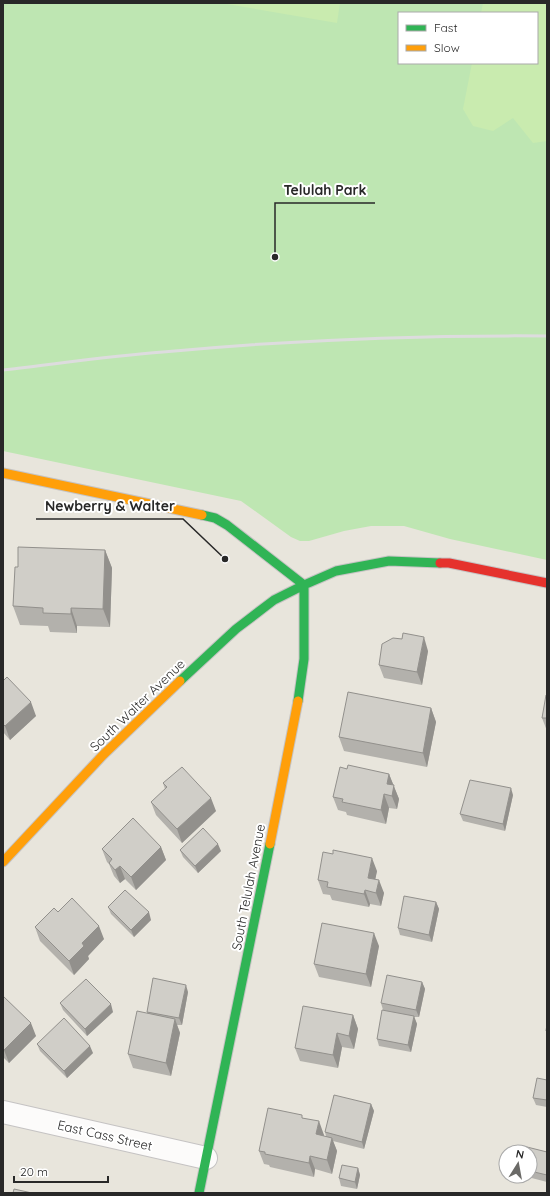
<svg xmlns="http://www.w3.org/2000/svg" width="550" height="1196" font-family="Quicksand,sans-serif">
  <rect width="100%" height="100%" fill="#e8e5dc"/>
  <!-- green -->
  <path fill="#bee6b2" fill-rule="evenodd" d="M3 3H547V560L450 539 404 526H371L344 531 309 541H300L291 537 241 501 3 451ZM399 13H537V63H399Z"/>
  <!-- pitch -->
  <path fill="#c9ebaf" d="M221 3H340L337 23Z
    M483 3H547V141L533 143 513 118 493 131 473 126 463 109 472 63H537V13H481Z"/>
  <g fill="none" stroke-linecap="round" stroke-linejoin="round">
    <!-- street casing -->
    <g stroke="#c5c3c3" stroke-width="24">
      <path id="street" d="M3 1112 206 1158"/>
    </g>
    <!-- fast casing -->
    <g stroke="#c5c3c3" stroke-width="11">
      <path id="fast" d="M202 515 215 518 227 525 304 585
        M180 681 236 629 274 600 304 585 336 571 389 561 440 563
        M298 701 304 659V585
        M199 1193 270 844"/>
    </g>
    <!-- slow casing -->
    <g stroke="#c5c3c3" stroke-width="11">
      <path id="slow" d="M3 473 202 515
        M270 844 298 701
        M3 862 103 755 180 681"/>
    </g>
    <!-- jam casing -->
    <g stroke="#c5c3c3" stroke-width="11">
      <path id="jam" d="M440 563H449L547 583"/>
    </g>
    <!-- street -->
    <use href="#street" stroke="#fcfbfa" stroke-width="22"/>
    <!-- fast -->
    <use href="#fast" stroke="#30b455" stroke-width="9"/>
    <!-- slow -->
    <use href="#slow" stroke="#ff9f0a" stroke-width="9"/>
    <!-- jam -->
    <use href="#jam" stroke="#e5322d" stroke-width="9"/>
    <!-- rail -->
    <path stroke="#dddcde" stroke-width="3" d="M3 370C56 364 109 356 163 352 290 340 419 335 547 336"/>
  </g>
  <!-- wall -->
  <path fill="#b3b1ac" d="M105 550 112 568 110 627 77 626V633L50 632 48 626 20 625 13 606 18 567Z
    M428 651 422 685 384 678 379 665Z
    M3 681 36 716 10 740 3 732Z
    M547 695V731L542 718Z
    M431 708 436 722 427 767 344 751 339 737Z
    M347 769 389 774 399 799 397 809 389 808 386 824 347 815 346 812 338 810 333 797Z
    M163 783 216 811 182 843 156 815 151 802 165 789Z
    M513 795 505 831 463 821 460 814Z
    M161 847 166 860 136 890 125 879 120 883 114 876 109 864 107 862 102 849Z
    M180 850 221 851 198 873 183 857Z
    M377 871 375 879 384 893 381 906 370 904 369 907 332 900 330 895 323 894 318 880Z
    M436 902 439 909 432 942 400 935 398 928Z
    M108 907 151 920 134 937 111 914Z
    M58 912 104 939 88 956 89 959 74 975 40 941 35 927Z
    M379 946 371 987 319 977 314 964Z
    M422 982 425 989 419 1017H414L417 1024 411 1052 379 1046 377 1039 383 1010 381 1003Z
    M188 992 182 1025H177L180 1033 171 1076 133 1068 128 1054 147 1013V1012Z
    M3 996 36 1036 9 1063 3 1057Z
    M60 1003 113 1012 87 1036 63 1010Z
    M353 1015 358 1029 354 1049 342 1047 338 1068 300 1061 295 1048Z
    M37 1044 93 1053 67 1078 40 1051Z
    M547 1080V1107L536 1105 533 1098Z
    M371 1104 374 1111 364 1149 333 1141 337 1151 332 1174 315 1169 314 1177 270 1167 269 1165 264 1164 259 1151 303 1118 324 1135 323 1136H326L325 1132Z
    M530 1152H547V1182L524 1176H530Z
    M358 1168 360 1175 357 1189 341 1186 339 1178Z"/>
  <!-- shaded-wall -->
  <path fill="#92908c" d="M105 550 112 568 110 627 103 609Z
    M71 608 77 626V633L71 614Z
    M424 637 428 651 422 685 417 672Z
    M31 702 36 716 10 740 5 726Z
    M431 708 436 722 427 767 423 753Z
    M389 774 399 799 397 809 387 784Z
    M511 788 513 795 505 831 503 824Z
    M384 794 389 808 386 824 381 810Z
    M211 798 216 811 182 843 177 829Z
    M218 844 221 851 198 873 195 866Z
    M161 847 166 860 136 890 131 877Z
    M372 858 377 871 373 891 368 878Z
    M120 866 125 879 120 883 115 870Z
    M379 880 384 893 381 906 376 893Z
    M365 890 370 904 369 907 364 894Z
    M436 902 439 909 432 942 429 935Z
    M149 912 151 920 134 937 131 930Z
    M99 926 104 939 88 956 89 959 74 975 69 961 82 943Z
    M374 933 379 946 371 987 366 974Z
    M422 982 425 989 419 1017 416 1010Z
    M186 985 188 992 182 1025 179 1018Z
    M111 1004 113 1012 87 1036 85 1029Z
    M353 1015 358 1029 354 1049 349 1036Z
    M414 1016 417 1024 411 1052 408 1045Z
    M175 1019 180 1033 171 1076 166 1063Z
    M31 1023 36 1036 9 1063 4 1050Z
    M337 1033 342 1047 338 1068 333 1055Z
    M90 1046 93 1053 67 1078 64 1071Z
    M371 1104 374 1111 364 1149 362 1142Z
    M319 1121 324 1135 321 1148 316 1134Z
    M332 1138 337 1151 332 1174 327 1160Z
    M310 1156 315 1169 314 1177 309 1163Z
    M358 1168 360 1175 357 1189 355 1182Z"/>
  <!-- building -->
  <path fill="#d0cec8" stroke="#92908c" d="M18 547 105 550 103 609 71 608V614L43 613V608L13 606 15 567H18Z
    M403 633 424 637 417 672 379 665 382 644 393 638 402 639Z
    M7 677 31 702 5 726 3 724V681Z
    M348 692 431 708 423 753 339 737Z
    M546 695H547V718H542Z
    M348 765 389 774 387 784 394 785 392 796 384 794 381 810 342 802 343 799 333 797 340 767 347 769Z
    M182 767 211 798 177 829 151 802 167 787 163 783Z
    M470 780 511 788 503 824 460 814Z
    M133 818 161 847 131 877 120 866 115 870 109 863 112 859 102 849Z
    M203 828 218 844 195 866 180 850Z
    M333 850 372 858 368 878 379 880 376 893 365 890 364 894 327 887 328 882 318 880 323 852 333 854Z
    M125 890 149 912 131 930 108 907Z
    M404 896 436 902 429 935 398 928Z
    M72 898 99 926 82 943 84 946 69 961 35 927 54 908 58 912Z
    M322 923 374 933 366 974 314 964Z
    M387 975 422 982 416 1010 381 1003Z
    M153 978 186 985 179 1018 147 1012Z
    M86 979 111 1004 85 1029 60 1003Z
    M3 996 31 1023 4 1050 3 1049Z
    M303 1006 353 1015 349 1036 337 1033 333 1055 295 1048Z
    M382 1010 414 1016 408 1045 377 1039Z
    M137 1011 175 1019 166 1063 128 1054Z
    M64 1018 90 1046 64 1071 37 1044Z
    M547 1024V1031H546Z
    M537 1078 547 1080V1100L533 1098Z
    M334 1095 371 1104 362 1142 325 1132Z
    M268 1108 302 1115V1118L319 1121 316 1134 332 1138 327 1160 310 1156 309 1163 265 1154V1152L259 1151Z
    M523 1146 547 1152V1175L530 1171V1152H521Z
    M342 1165 358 1168 355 1182 339 1178Z
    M14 1189 32 1193H13Z"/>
  <g text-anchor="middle" stroke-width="4" stroke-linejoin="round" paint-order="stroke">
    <!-- street labels -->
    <g font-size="13" fill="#282828" stroke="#fff">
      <text transform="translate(137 705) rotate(-44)" y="5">South Walter Avenue</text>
      <text transform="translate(248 887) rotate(-79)" y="5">South Telulah Avenue</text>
      <text transform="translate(105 1135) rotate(13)" y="5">East Cass Street</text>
    </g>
  </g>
  <!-- callouts -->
  <path fill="none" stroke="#282828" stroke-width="1.5" d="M275 257L275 203H375M225 559L183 519H36"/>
  <g fill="#282828" stroke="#fff" stroke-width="1.5">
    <circle cx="275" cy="257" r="4"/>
    <circle cx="225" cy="559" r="4"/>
  </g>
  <g font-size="14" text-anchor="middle" font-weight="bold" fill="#282828" stroke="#fff" stroke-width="4" stroke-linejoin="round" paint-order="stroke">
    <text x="325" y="195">Telulah Park</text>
    <text x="110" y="511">Newberry &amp; Walter</text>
  </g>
  <!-- border -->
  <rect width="550" height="1196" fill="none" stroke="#282828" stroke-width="8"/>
  <!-- legend -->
  <rect x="398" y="12" width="140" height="52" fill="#ffffff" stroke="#a9a9a9"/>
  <rect x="406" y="25" width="20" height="6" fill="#30b455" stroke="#a9a9a9"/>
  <text x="434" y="32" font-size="12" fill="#282828">Fast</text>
  <rect x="406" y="45" width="20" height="6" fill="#ff9f0a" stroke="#a9a9a9"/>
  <text x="434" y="52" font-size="12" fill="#282828">Slow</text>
  <!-- north arrow -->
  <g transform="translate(518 1164) rotate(11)"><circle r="19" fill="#ffffff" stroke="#a9a9a9"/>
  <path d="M0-3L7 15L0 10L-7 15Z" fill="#6b6a67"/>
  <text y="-6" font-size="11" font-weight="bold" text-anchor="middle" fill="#282828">N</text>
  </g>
  <!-- scale -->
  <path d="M14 1176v6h94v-6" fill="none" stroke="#282828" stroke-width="2"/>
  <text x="20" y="1176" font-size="12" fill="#282828" stroke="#ffffff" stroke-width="3" paint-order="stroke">20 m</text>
</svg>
